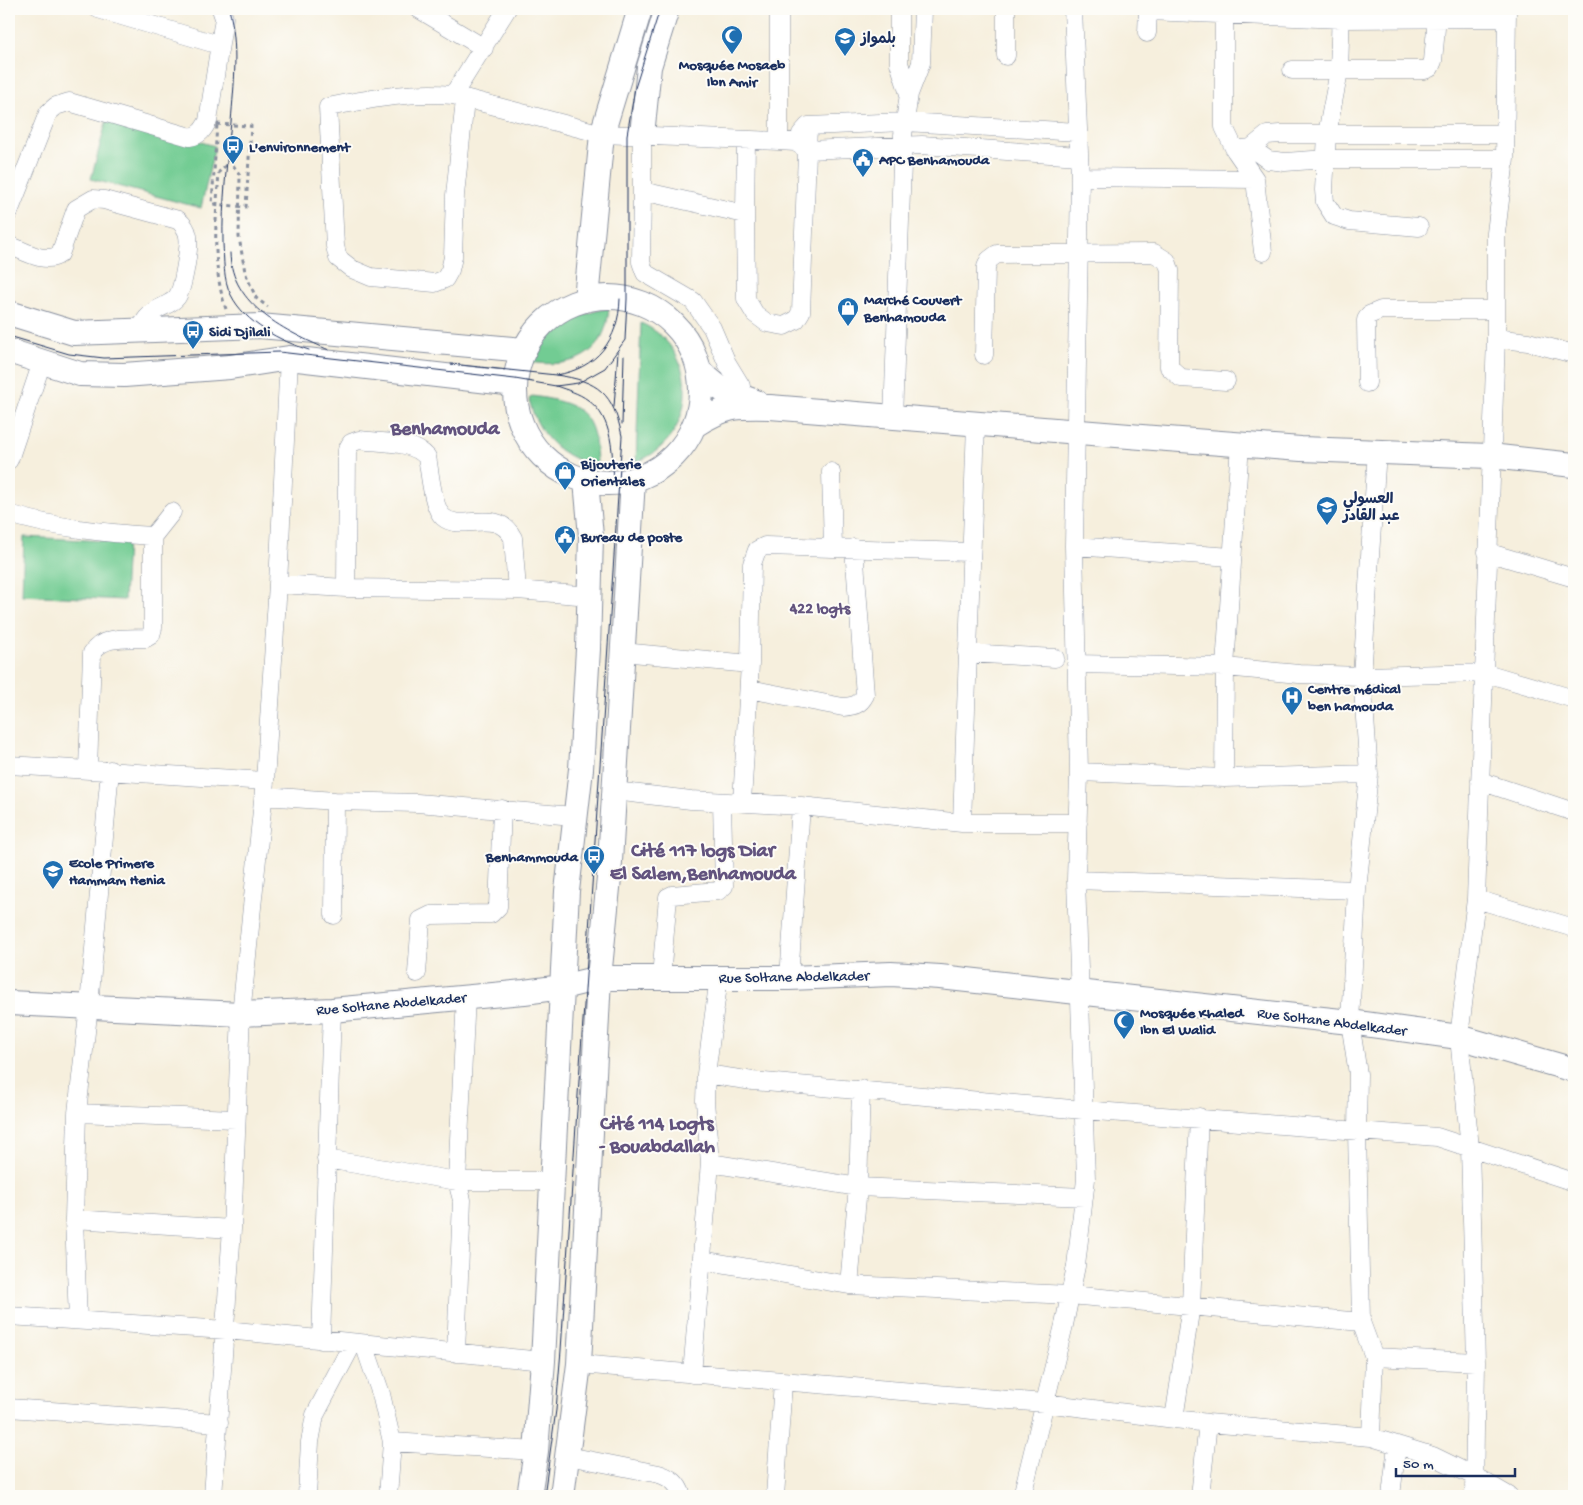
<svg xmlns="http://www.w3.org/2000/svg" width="1583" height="1505" font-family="'Gochi Hand','Playpen Sans Arabic',sans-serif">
  <rect width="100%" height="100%" fill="#fdfcf7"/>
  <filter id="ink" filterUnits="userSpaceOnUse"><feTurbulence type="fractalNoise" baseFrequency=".02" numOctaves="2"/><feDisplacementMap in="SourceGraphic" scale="10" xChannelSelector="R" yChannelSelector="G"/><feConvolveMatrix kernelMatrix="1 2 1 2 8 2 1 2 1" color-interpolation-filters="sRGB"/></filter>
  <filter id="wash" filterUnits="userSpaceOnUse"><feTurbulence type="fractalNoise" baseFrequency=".0096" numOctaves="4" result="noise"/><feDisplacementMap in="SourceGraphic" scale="20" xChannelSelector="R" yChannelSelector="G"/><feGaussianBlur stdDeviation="1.12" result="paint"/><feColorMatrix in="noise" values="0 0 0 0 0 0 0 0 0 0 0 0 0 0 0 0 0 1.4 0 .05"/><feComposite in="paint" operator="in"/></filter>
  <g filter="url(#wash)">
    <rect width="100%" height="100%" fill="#f6efdd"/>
    <!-- green -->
    <path fill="#72cc93" stroke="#467e78" d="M108 115 215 146 201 208 91 179Z
      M609 308C606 355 573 369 530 362 546 328 574 315 609 308Z
      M641 323C702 350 699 439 636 462Z
      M532 396C582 403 596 413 597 465 561 459 537 435 529 399Z
      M24 537 127 542 124 600 22 595Z"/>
  </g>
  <g filter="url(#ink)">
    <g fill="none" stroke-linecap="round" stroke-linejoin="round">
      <!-- street casing -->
      <g stroke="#888f9e" stroke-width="19">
        <path id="street" d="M98 9 219 45
          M419 9 484 48
          M899 9V63L909 94
          M1224 9V127L1235 150 1251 148 1267 135 1280 134H1504
          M1341 9 1339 71 1327 134 1324 190 1325 202 1334 216 1349 221 1419 227
          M1148 11 1341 19 1507 18
          M1147 33 1148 9
          M1006 56V9
          M1292 70H1425L1430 68 1433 61 1437 17
          M453 95 507 9
          M465 100 455 195 453 257 450 270 445 279 435 283 371 277 352 269 338 258 335 246 328 107C370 99 410 91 453 95L602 134 779 141 795 142 808 150 922 145 1079 156
          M801 134 808 126 905 122 1078 132
          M642 135V191L745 214 746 299 755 314 767 323 784 326 796 320 801 312 808 126
          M779 141V9
          M1251 148 1268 160 1285 162 1327 159H1505
          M1235 150 1255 179 1263 252
          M1080 177 1255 179
          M642 191 641 262 645 273 693 301 712 328 727 363 741 386V396
          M9 212 48 113 56 106 69 102 190 137C200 135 203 130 208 121L224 18 221 9
          M745 214 746 140
          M9 245C24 251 46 265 60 254L76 209 93 199 104 200 178 220C183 224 187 230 188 236 190 246 183 289 177 297 171 305 160 306 152 313 145 318 143 325 138 332
          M1496 338 1528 342 1574 354
          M984 355 986 267 989 260 997 254 1154 253 1167 261 1170 270 1169 367 1181 378 1226 381
          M1367 383 1366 320 1369 315 1381 310H1496
          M893 419 903 135 909 94 921 63 923 9
          M9 460 42 362
          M831 472 833 548
          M9 514C56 528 104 533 153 536L172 512
          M1074 546 1232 557
          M1487 552 1574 578
          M278 584 346 588 517 590 590 596
          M346 588 347 450 351 443 359 440C380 443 412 440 427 457 430 471 432 507 443 517 461 533 497 506 513 538L517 590
          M622 652 750 664
          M967 653 1055 658
          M1076 664 1225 667 1299 674 1362 676 1486 673 1574 699
          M749 689 843 707C854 706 860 705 865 695L854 548
          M9 765 265 781
          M88 769 92 653C103 635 127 639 146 638L151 635 153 628V536
          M1079 772 1224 778 1369 774
          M1224 778 1225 667 1240 444
          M1480 781 1574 812
          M614 791 691 800 801 806 962 823H1078
          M264 796 335 801 417 803 574 816
          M742 802 750 664 752 564 757 550 765 546 970 552
          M962 823 976 424
          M1076 880 1357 890
          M1476 899 1574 928
          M334 915 335 801
          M417 973 421 920 431 915 491 914 498 907 502 809
          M661 977 668 897 672 895 718 891 724 886 722 802
          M789 978 801 806
          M706 1074 753 1081 1083 1110 1437 1137 1574 1182
          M77 1113 236 1119
          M326 1159 457 1181H553
          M710 1163 858 1187 1084 1197
          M74 1219 232 1229
          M702 1260 849 1285 1070 1295 1361 1322
          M849 1285 858 1187 861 1089
          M9 1316 226 1330 543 1361
          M78 1320 74 1219 77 1113 89 1005 110 770
          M321 1340 332 1010
          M364 1344 381 1394 392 1442 388 1496
          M456 1353 462 1200 457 1181 466 996
          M1374 1357 1476 1362
          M579 1364 1044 1403 1208 1423 1371 1437 1433 1456 1476 1477 1509 1496
          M692 1374 710 1163 705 1101 706 1074 719 977
          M9 1408 219 1423
          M1174 1419 1191 1305 1199 1117
          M1371 1437 1374 1357 1361 1322 1357 1130 1358 1074 1350 1022 1357 890 1369 774 1362 676 1377 451
          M392 1442 536 1451
          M568 1456 659 1474C671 1478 678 1483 682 1496
          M213 1496 232 1229 241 1014 265 781 278 584 289 358
          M307 1496 310 1442 315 1415 353 1343
          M775 1496 783 1383
          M1022 1496 1064 1325 1076 1266 1086 1179 1076 880 1079 772 1074 546 1080 177 1073 9
          M1200 1496 1208 1423
          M1391 1496 1397 1445
          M1474 1496 1476 1362 1470 1148 1459 1037 1476 899 1496 338V233L1505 159 1507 9"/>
      </g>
      <!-- secondary casing -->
      <g stroke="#888f9e" stroke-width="26">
        <path id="secondary" d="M642 135 649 67 667 9
          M515 390a93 93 0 1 1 186 0a93 93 0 1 1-186 0Z
          M586 299 602 134 640 9
          M9 313 74 333 260 326 524 350
          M9 351 80 374 124 375 230 367 289 358 515 384
          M699 371 721 389 756 402
          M695 425C725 406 735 406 770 407L1154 438 1301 449 1490 456 1574 465
          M9 1003 241 1014 332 1010 524 992 562 987 599 978H789L891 974 940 977 1350 1022 1459 1037 1574 1070
          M529 1496 536 1451 543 1361 567 891 581 769 588 649 591 536 586 481
          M562 1496 579 1364 599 978 609 878 633 480"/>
      </g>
      <!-- path -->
      <path stroke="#888f9e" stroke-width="3" stroke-dasharray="4 4" stroke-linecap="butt" d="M217 124 251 126 246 207 212 204Z
        M233 165 240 175 239 237 245 272 256 298 268 307
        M226 309C211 265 216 217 219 172L227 164"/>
      <!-- street -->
      <use href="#street" stroke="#fff" stroke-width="18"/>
      <!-- secondary -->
      <use href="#secondary" stroke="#fff" stroke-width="24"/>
      <!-- tram -->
      <path stroke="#1b2f5e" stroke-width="1" d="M229 9C239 46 234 84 231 122 227 162 222 202 223 243 224 259 223 280 231 295 245 323 280 341 309 350
        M230 253C231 306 287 332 329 350
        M9 336 69 354 104 358 279 352 515 379 556 386 578 383 605 368 625 340 627 299V135L635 88 660 9
        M451 364 556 375C596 369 619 340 620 299
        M556 386C567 390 579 393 588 400 614 419 612 454 614 483
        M614 407 618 352
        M622 424 624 356
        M544 1496 556 1410 561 1350 622 436C613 393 599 381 556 375"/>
    </g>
  </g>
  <!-- icons -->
  <defs>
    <g id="mosque-pin" transform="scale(1.125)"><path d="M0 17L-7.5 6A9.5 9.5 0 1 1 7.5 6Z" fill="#1f6fb2" stroke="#fdfcf7"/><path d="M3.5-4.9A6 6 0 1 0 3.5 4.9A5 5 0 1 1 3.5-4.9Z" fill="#fff"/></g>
    <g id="school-pin" transform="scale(1.125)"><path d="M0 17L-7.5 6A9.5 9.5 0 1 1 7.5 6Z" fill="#1f6fb2" stroke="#fdfcf7"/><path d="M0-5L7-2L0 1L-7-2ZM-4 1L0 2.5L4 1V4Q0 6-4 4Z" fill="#fff"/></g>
    <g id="bus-pin" transform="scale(1.125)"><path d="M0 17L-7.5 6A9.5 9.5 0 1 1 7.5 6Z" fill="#1f6fb2" stroke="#fdfcf7"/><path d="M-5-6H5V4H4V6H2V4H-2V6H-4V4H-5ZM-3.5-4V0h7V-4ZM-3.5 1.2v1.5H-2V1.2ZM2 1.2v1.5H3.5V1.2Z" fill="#fff"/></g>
    <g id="civic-pin" transform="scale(1.125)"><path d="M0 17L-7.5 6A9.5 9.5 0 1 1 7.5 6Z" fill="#1f6fb2" stroke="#fdfcf7"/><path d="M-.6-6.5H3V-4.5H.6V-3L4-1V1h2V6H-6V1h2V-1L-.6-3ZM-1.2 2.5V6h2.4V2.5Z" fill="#fff"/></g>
    <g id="shop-pin" transform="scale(1.125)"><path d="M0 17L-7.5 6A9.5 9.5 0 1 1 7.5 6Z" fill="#1f6fb2" stroke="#fdfcf7"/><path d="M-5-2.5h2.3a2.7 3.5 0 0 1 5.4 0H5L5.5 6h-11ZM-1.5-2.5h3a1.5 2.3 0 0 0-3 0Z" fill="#fff"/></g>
    <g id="hospital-pin" transform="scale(1.125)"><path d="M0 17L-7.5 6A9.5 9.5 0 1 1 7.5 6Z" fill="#1f6fb2" stroke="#fdfcf7"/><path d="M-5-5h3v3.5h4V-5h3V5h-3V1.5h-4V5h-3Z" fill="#fff"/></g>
  </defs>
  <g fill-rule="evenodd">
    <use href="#mosque-pin" x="732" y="36"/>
    <use href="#school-pin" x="845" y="38"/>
    <use href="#bus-pin" x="233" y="146"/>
    <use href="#civic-pin" x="863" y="159"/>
    <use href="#shop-pin" x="848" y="308"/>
    <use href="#bus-pin" x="193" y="331"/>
    <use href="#shop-pin" x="565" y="472"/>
    <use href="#school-pin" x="1327" y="507"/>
    <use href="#civic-pin" x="565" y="536"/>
    <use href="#hospital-pin" x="1292" y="697"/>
    <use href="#bus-pin" x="594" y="856"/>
    <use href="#school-pin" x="53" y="871"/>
    <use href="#mosque-pin" x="1124" y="1021"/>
  </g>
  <g text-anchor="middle" stroke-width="4" stroke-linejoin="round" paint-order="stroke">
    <!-- poi labels -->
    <g font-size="15" font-weight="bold" fill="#1b2f5e" stroke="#fdfcf7" text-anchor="start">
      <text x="861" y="43">بلمواز</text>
      <text x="732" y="69" text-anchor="middle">Mosquée Mosaeb<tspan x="732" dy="17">Ibn Amir</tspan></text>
      <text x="249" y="151">L'environnement</text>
      <text x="879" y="164">APC Benhamouda</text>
      <text x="864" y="304">Marché Couvert<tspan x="864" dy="17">Benhamouda</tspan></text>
      <text x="209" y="336">Sidi Djilali</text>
      <text x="581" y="468">Bijouterie<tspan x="581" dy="17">Orientales</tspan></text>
      <text x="1343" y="503">العسولي<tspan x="1343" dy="17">عبد القادر</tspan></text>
      <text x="581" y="541">Bureau de poste</text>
      <text x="1308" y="693">Centre médical<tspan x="1308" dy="17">ben hamouda</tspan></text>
      <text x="578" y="861" text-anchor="end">Benhammouda</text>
      <text x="69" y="867">Ecole Primere<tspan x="69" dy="17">Hammam Henia</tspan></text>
      <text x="1140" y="1017">Mosquée Khaled<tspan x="1140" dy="17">Ibn El Walid</tspan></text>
    </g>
    <!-- street labels -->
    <g font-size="15" fill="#1b2f5e" stroke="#fdfcf7">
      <text transform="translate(794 976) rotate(-1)" y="5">Rue Soltane Abdelkader</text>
      <text transform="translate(391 1003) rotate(-5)" y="5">Rue Soltane Abdelkader</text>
      <text transform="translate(1332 1021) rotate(7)" y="5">Rue Soltane Abdelkader</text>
    </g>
    <!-- neighbourhood labels -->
    <g font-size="16" font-weight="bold" fill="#62537e" stroke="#fdfcf7">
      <text x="820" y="613">422 logts</text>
    </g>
    <!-- district labels -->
    <g font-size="20" font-weight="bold" fill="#62537e" stroke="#fdfcf7">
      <text x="445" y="434">Benhamouda</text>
      <text x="703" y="856">Cité 117 logs Diar<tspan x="703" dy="23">El Salem,Benhamouda</tspan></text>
      <text x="657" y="1129">Cité 114 Logts<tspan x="657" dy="23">- Bouabdallah</tspan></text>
    </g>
  </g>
  <!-- margin -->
  <rect width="1583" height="1505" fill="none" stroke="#fdfcf7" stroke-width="30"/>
  <!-- scale -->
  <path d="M1396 1468v8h119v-8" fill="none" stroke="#1b2f5e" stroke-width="2.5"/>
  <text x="1403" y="1468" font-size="15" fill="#1b2f5e" stroke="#fdfcf7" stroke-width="4" paint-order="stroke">50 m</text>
</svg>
